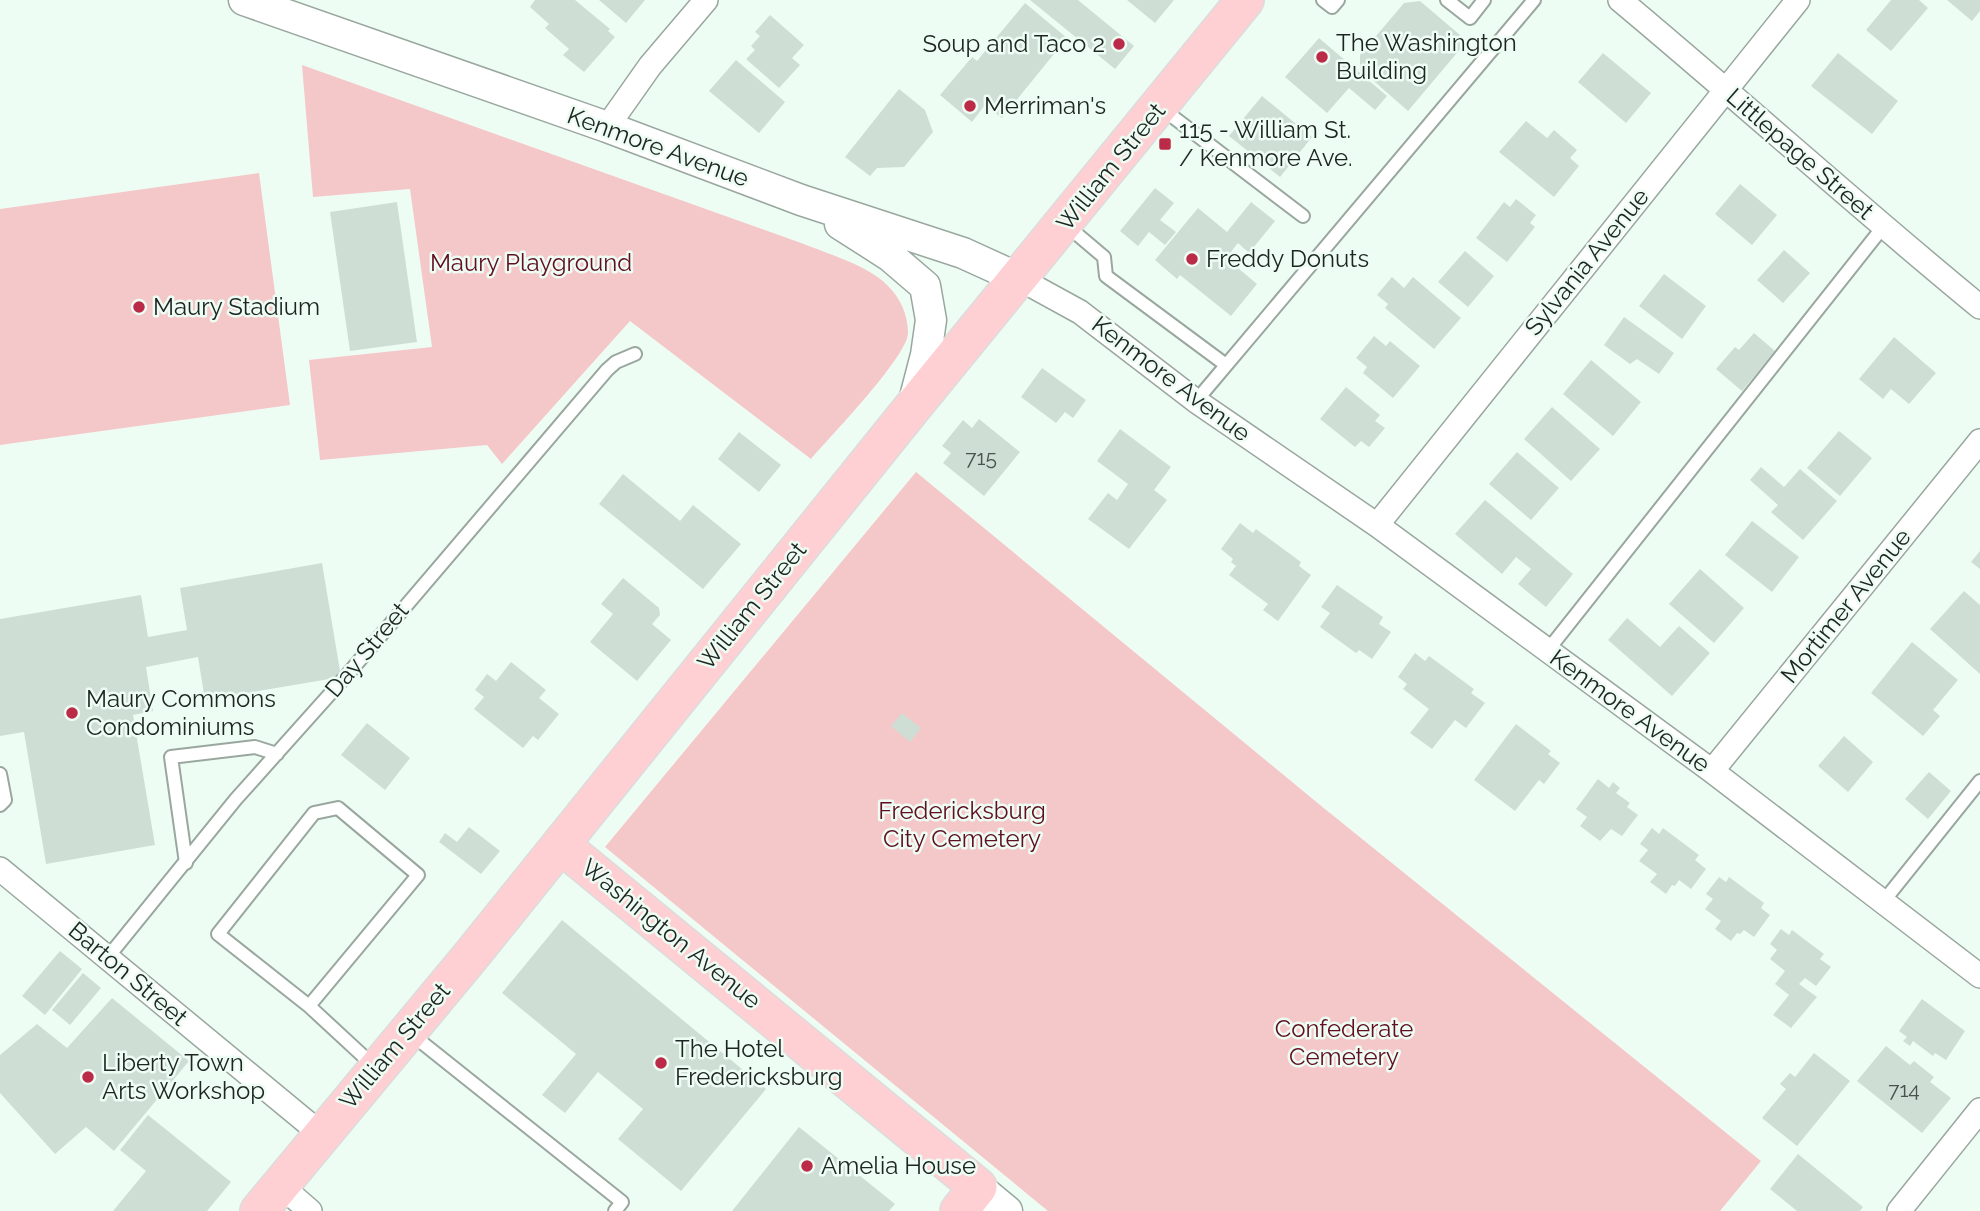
<svg xmlns="http://www.w3.org/2000/svg" width="1980" height="1211" font-family="Raleway,sans-serif">
  <rect width="100%" height="100%" fill="#eefdf4"/>
  <!-- green -->
  <path fill="#f4c7c9" d="M302 65 801 243C826 253 869 266 887 285 900 297 908 315 908 333 908 356 830 437 811 459L630 321 502 464 487 445 320 460 309 360 432 347 410 189 313 197Z
    M259 173 290 405 0 445V209Z
    M916 472 1320 805 1761 1161 1720 1211H1048L605 847Z"/>
  <!-- building -->
  <path fill="#cfded5" d="M535 0H575L610 29 608 31 615 37 584 72 563 55 569 49 545 28 549 24 530 7Z
    M599 0H645L626 23Z
    M1030 0H1078L1134 46 1115 69Z
    M1127 0H1174L1155 23Z
    M1891 0H1919L1928 8 1891 51 1866 30Z
    M1947 0H1980V11L1972 21Z
    M1420 1 1467 41 1408 111 1360 69V55L1404 3Z
    M1025 3 1067 38 1002 118 985 105 972 122 940 95 972 57 977 61Z
    M770 15 804 45 792 58 800 65 779 88 746 59 755 50 751 46 760 36 755 32Z
    M1319 38 1387 96 1375 110 1349 88 1327 113 1285 77Z
    M1603 53 1651 93 1626 123 1578 82Z
    M1838 53 1898 101 1872 134 1811 86Z
    M736 60 785 102 759 133 709 91Z
    M899 89 925 110 933 132 904 167 877 168 870 176 845 157Z
    M1262 96 1312 137 1280 177 1229 136Z
    M1526 121 1547 138 1554 130 1577 150 1570 158 1579 166 1554 197 1499 152Z
    M1740 184 1777 215 1752 245 1715 214Z
    M1155 188 1174 203 1160 220 1176 232 1165 245 1149 232 1138 246 1120 231Z
    M1516 199 1536 215 1530 223 1535 227 1507 262 1476 238 1504 202 1510 207Z
    M397 202 417 342 350 351 330 212Z
    M1251 202 1275 221 1249 253 1238 243 1226 258 1257 284 1231 316 1180 275 1177 279 1155 260 1198 208 1227 232Z
    M1784 250 1810 273 1783 303 1757 280Z
    M1465 251 1494 276 1468 307 1438 282Z
    M1664 274 1706 306 1682 339 1639 306Z
    M1392 277 1404 288 1413 277 1461 318 1434 349 1385 308 1388 304 1377 295Z
    M1624 317 1674 353 1659 374 1637 359 1630 364 1604 345Z
    M1754 333 1775 351 1742 391 1716 369 1735 347 1739 350Z
    M1374 336 1386 346 1390 341 1420 366 1393 398 1363 373 1367 367 1356 358Z
    M1894 337 1936 373 1909 404 1891 389 1883 399 1859 379Z
    M1591 360 1641 402 1613 436 1563 394Z
    M1042 368 1086 400 1073 418 1065 412 1056 423 1021 397Z
    M1346 387 1380 415 1375 421 1385 428 1369 447 1361 441 1355 447 1320 419Z
    M1552 407 1600 449 1571 481 1524 439Z
    M979 419 1020 452 984 496 943 463 951 453 942 446 963 420 972 428Z
    M1120 429 1171 467 1154 490 1167 500 1129 549 1088 519 1108 493 1117 500 1128 484 1097 461Z
    M1839 431 1872 458 1840 496 1807 468Z
    M739 432 781 465 759 492 718 459Z
    M1517 452 1559 488 1531 520 1489 484Z
    M1761 467 1784 487 1800 469 1837 501 1803 540 1771 512 1778 505 1750 480Z
    M623 474 680 521 693 505 741 544 703 589 599 504Z
    M1485 500 1573 574 1546 607 1518 584 1531 569 1516 557 1502 574 1455 534Z
    M1752 521 1799 557 1772 592 1725 555Z
    M1240 523 1253 533 1256 529 1301 562 1299 566 1311 575 1278 621 1263 610 1268 604 1229 575 1236 566 1231 562 1233 559 1221 549Z
    M1980 551V569L1971 562Z
    M322 563 341 677 205 700 198 657 146 667 153 711 133 715 155 845 46 864 24 732 0 736V619L141 595 148 637 187 630 180 588Z
    M1700 569 1744 608 1714 643 1669 604Z
    M623 578 659 608 660 615 652 624 671 640 637 681 590 642 613 614 601 604Z
    M1337 585 1383 617 1379 624 1391 632 1372 659 1359 650 1356 653 1320 627 1330 613 1321 607Z
    M1964 591 1980 605V674L1930 629Z
    M1627 618 1660 647 1679 626 1710 653 1672 696 1608 640Z
    M1912 642 1958 680 1933 710 1940 716 1923 736 1871 693Z
    M1415 653 1425 661 1429 656 1474 689 1471 693 1485 703 1466 728 1455 720 1432 749 1410 733 1429 709 1403 689 1407 684 1398 677Z
    M511 662 546 690 539 698 559 714 538 740 533 736 523 748 474 709 484 697 475 690 487 674 496 681Z
    M902 713 921 728 910 742 891 726Z
    M367 723 410 758 385 790 341 755Z
    M1516 724 1551 751 1548 754 1560 763 1544 784 1539 780 1515 811 1474 780Z
    M1844 736 1873 762 1848 792 1818 766Z
    M1929 772 1951 791 1928 819 1905 799Z
    M1598 779 1609 788 1613 782 1620 788 1616 793 1630 803 1627 807 1638 815 1622 836 1611 829 1600 841 1580 826 1587 817 1576 809Z
    M469 827 500 851 481 874 439 842 445 833 457 842Z
    M1652 828 1659 834 1663 828 1699 855 1695 860 1706 869 1691 889 1679 880 1675 886 1672 885 1666 894 1650 882 1657 874 1639 861 1648 850 1640 844Z
    M1719 877 1726 882 1729 877 1764 903 1761 908 1770 915 1754 937 1744 930 1740 934 1737 933 1731 941 1715 929 1721 921 1705 909 1713 899 1706 894Z
    M562 920 766 1089 681 1191 618 1139 643 1109 598 1072 565 1113 542 1095 576 1054 502 993Z
    M1781 929 1789 935 1792 930 1824 954 1820 959 1831 967 1816 986 1805 978 1799 984 1817 997 1791 1028 1773 1015 1789 995 1775 984 1785 971 1770 959 1777 950 1770 944Z
    M60 951 82 969 45 1015 22 996Z
    M83 973 101 988 70 1025 52 1010Z
    M112 998 189 1061 114 1151 86 1127 55 1154 0 1093V1055L37 1024 67 1048Z
    M1922 999 1965 1031 1946 1060 1935 1053 1933 1056 1913 1041 1910 1046 1903 1041 1907 1037 1899 1031Z
    M1886 1046 1910 1065 1914 1061 1934 1077 1930 1082 1951 1098 1922 1133 1857 1081Z
    M1814 1053 1850 1081 1797 1146 1762 1118 1786 1089 1780 1084 1790 1073 1795 1077Z
    M148 1115 231 1182 207 1211H113L146 1171 120 1150Z
    M799 1127 895 1204 889 1211H732Z
    M1798 1154 1863 1207 1860 1211H1797L1770 1189Z"/>
  <g fill="none" stroke-linecap="round" stroke-linejoin="round">
    <!-- service casing -->
    <g stroke="#99a79f" stroke-width="16">
      <path id="service" d="M1323 0 1332 7 1338 0
        M1447 0 1470 18 1484 0
        M1160 107 1303 216
        M1065 224 1104 257 1106 276 1226 365
        M1196 401 1534 0
        M1548 650 1883 227
        M0 774 5 800 0 805
        M186 863 171 757 255 747 277 754
        M1883 902 1980 781
        M108 957 236 799 347 675 607 370 616 362 635 354
        M309 1006 218 934 314 813 338 808 418 875 309 1006 376 1068
        M410 1033 622 1202 615 1211"/>
    </g>
    <!-- minor casing -->
    <g stroke="#99a79f" stroke-width="26">
      <path id="minor" d="M1620 0C1741 101 1858 207 1980 307
        M607 127 650 66 706 0
        M1018 278 1080 312 1196 401 1377 525 1712 771 1980 976
        M1377 525 1798 0
        M1712 771 1980 441
        M0 869 321 1134
        M280 1185 310 1211
        M1899 1211 1980 1110"/>
    </g>
    <!-- tertiary casing -->
    <g stroke="#99a79f" stroke-width="33">
      <path id="tertiary" d="M244 0 607 127 801 200 963 253 1018 278
        M840 224 890 256 925 286 931 320 926 355 913 405
        M978 1187 1007 1211"/>
    </g>
    <!-- primary casing -->
    <g stroke="#dbdcdb" stroke-width="40">
      <path id="primary" d="M561 845 978 1187 959 1211
        M259 1211 470 957 912 408 1245 0"/>
    </g>
    <!-- service -->
    <use href="#service" stroke="#fff" stroke-width="12"/>
    <!-- minor -->
    <use href="#minor" stroke="#fff" stroke-width="23"/>
    <!-- tertiary -->
    <use href="#tertiary" stroke="#fff" stroke-width="30"/>
    <!-- primary -->
    <use href="#primary" stroke="#fed0d3" stroke-width="37"/>
  </g>
  <!-- markers -->
  <g fill="#bb2a47" stroke="#eefdf4" stroke-width="2.5">
    <circle cx="1119" cy="44" r="7"/>
    <circle cx="1322" cy="57" r="7"/>
    <circle cx="970" cy="106" r="7"/>
    <rect x="1158" y="137" width="14" height="14" rx="3.5"/>
    <circle cx="1192" cy="259" r="7"/>
    <circle cx="139" cy="307" r="7"/>
    <circle cx="72" cy="713" r="7"/>
    <circle cx="661" cy="1063" r="7"/>
    <circle cx="88" cy="1077" r="7"/>
    <circle cx="807" cy="1166" r="7"/>
  </g>
  <g text-anchor="middle" stroke-width="5" stroke-linejoin="round" paint-order="stroke">
    <!-- number labels -->
    <g font-size="21" fill="#4a524e">
      <text x="981" y="465">715</text>
      <text x="1904" y="1097">714</text>
    </g>
    <!-- poi labels -->
    <g font-size="24" fill="#1e2421" stroke="#eefdf4" text-anchor="start">
      <text x="1336" y="51">The Washington<tspan x="1336" dy="28">Building</tspan></text>
      <text x="1105" y="52" text-anchor="end">Soup and Taco 2</text>
      <text x="984" y="114">Merriman's</text>
      <text x="1179" y="138">115 - William St.<tspan x="1179" dy="28">/ Kenmore Ave.</tspan></text>
      <text x="1206" y="267">Freddy Donuts</text>
      <text x="153" y="315">Maury Stadium</text>
      <text x="86" y="707">Maury Commons<tspan x="86" dy="28">Condominiums</tspan></text>
      <text x="675" y="1057">The Hotel<tspan x="675" dy="28">Fredericksburg</tspan></text>
      <text x="102" y="1071">Liberty Town<tspan x="102" dy="28">Arts Workshop</tspan></text>
      <text x="821" y="1174">Amelia House</text>
    </g>
    <!-- street labels -->
    <g font-size="24" fill="#1e2421" stroke="#eefdf4">
      <text transform="translate(658 147) rotate(20)" y="8">Kenmore Avenue</text>
      <text transform="translate(1800 154) rotate(41)" y="8">Littlepage Street</text>
      <text transform="translate(1111 167) rotate(-51)" y="8">William Street</text>
      <text transform="translate(1587 262) rotate(-51)" y="8">Sylvania Avenue</text>
      <text transform="translate(1171 379) rotate(37)" y="8">Kenmore Avenue</text>
      <text transform="translate(752 606) rotate(-51)" y="8">William Street</text>
      <text transform="translate(1846 606) rotate(-51)" y="8">Mortimer Avenue</text>
      <text transform="translate(367 650) rotate(-50)" y="8">Day Street</text>
      <text transform="translate(1630 711) rotate(36)" y="8">Kenmore Avenue</text>
      <text transform="translate(671 934) rotate(39)" y="8">Washington Avenue</text>
      <text transform="translate(128 974) rotate(40)" y="8">Barton Street</text>
      <text transform="translate(395 1046) rotate(-50)" y="8">William Street</text>
    </g>
    <!-- park labels -->
    <g font-size="24" fill="#600e20" stroke="#eefdf4">
      <text x="531" y="271">Maury Playground</text>
      <text x="962" y="819">Fredericksburg<tspan x="962" dy="28">City Cemetery</tspan></text>
      <text x="1344" y="1037">Confederate<tspan x="1344" dy="28">Cemetery</tspan></text>
    </g>
  </g>
</svg>
